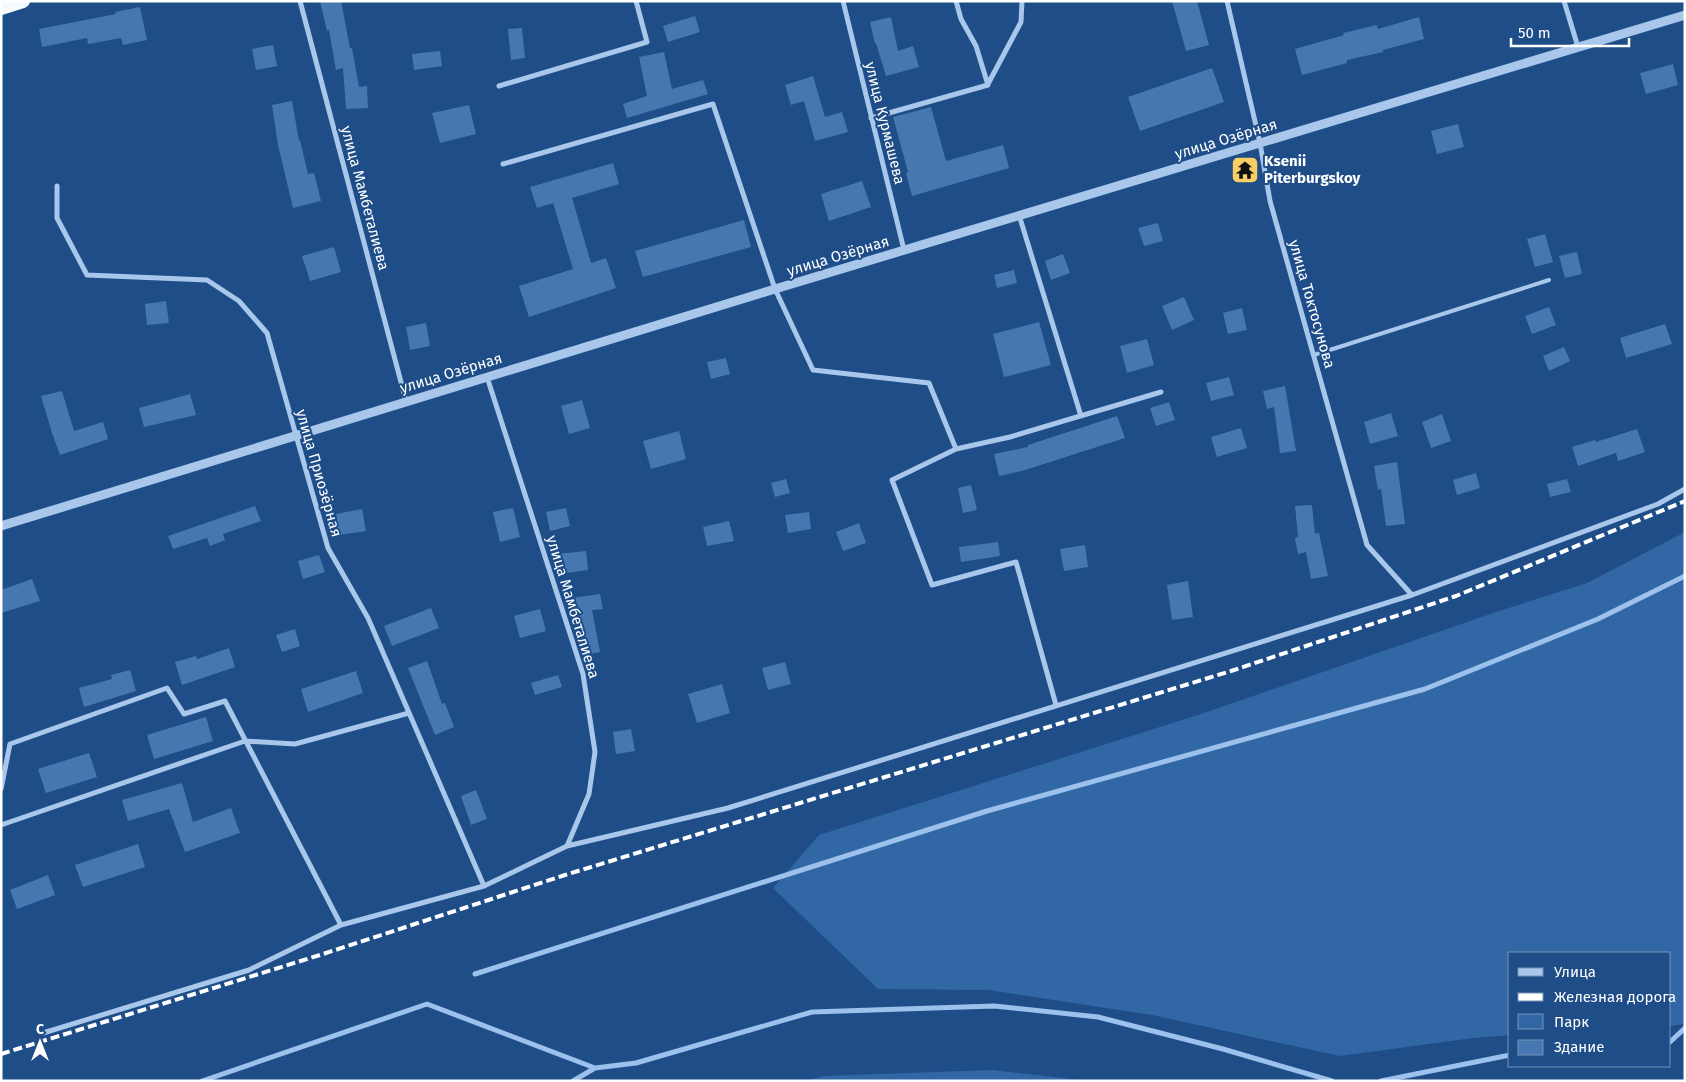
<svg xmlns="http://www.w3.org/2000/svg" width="1686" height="1082" font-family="'Fira Sans',sans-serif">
  <rect width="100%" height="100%" fill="#1e4d88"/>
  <!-- green -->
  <path fill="#3267a5" d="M1685 532V1024L1670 1026V953H1510V1035L1473 1038 1340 1056 1152 1015 989 990 878 989 773 888 819 835 1204 713 1496 612 1587 583Z
    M992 1070 1090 1081H808L823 1076Z"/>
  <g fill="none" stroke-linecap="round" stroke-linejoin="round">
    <!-- stream -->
    <path stroke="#9bc1ec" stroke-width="5" d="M475 974 987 811 1425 689 1598 619 1685 576
      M1670 1042 1685 1028
      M202 1081 427 1004 595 1068
      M573 1081 595 1068 636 1063 812 1012 994 1006 1098 1017 1223 1049 1332 1081
      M1381 1081 1510 1055"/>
  </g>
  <!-- building -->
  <path fill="#4777b0" d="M320 1H341L350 48H352L359 87 367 86 368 108 346 109 343 68 336 70 329 30 327 31Z
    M1172 1H1197L1209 45 1186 51Z
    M140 7 147 40 123 45 121 38 88 44 87 38 42 47 39 29 116 14 115 12Z
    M695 16 700 32 668 42 663 26Z
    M891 17 898 51 913 46 919 67 886 76 876 43 875 44 870 22Z
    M1419 17 1424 39 1383 50V52L1347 60V63L1302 75 1295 49 1344 35 1343 33 1377 25 1378 29Z
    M522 28 525 58 511 60 508 29Z
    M273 45 277 66 256 70 252 49Z
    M440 51 442 66 414 70 412 54Z
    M664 52 672 89 703 80 708 94 627 118 623 104 647 96 639 57Z
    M1673 64 1678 85 1646 94 1640 73Z
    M1212 68 1224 102 1140 131 1128 97Z
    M813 76 825 117 842 112 848 132 815 141 804 101 791 105 785 85Z
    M292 101 299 141 300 140 308 174 314 173 321 201 293 208 278 145 272 105Z
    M469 105 476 134 440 143 432 113Z
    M931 107 946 161 1003 145 1009 168 912 196 906 173 908 172 893 117Z
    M1458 124 1464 147 1437 154 1431 131Z
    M613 163 619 184 572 198 591 263 606 258 616 288 529 317 519 286 573 269 553 203 537 208 530 187Z
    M862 181 871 207 829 221 821 194Z
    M744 220 751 247 643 277 635 251Z
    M1158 223 1163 241 1144 246 1138 228Z
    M1545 234 1553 262 1535 267 1527 239Z
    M334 247 341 272 310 281 302 256Z
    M1577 252 1582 274 1565 278 1559 256Z
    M1063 254 1070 273 1051 280 1045 261Z
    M1014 270 1017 283 997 288 994 275Z
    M1184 297 1194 320 1172 330 1162 306Z
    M166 301 169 323 147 325 145 304Z
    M1549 307 1556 325 1532 334 1525 316Z
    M1242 308 1247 330 1228 334 1223 313Z
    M1039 322 1051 365 1004 377 993 334Z
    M426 323 430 346 410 350 406 327Z
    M1665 324 1672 344 1626 358 1620 338Z
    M1147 339 1154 365 1127 373 1120 346Z
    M1564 347 1570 361 1549 371 1543 356Z
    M726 358 730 374 711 379 707 362Z
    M1229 377 1234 395 1211 401 1206 383Z
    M1285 386 1296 451 1280 453 1274 407 1267 409 1263 391Z
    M62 391 74 431 103 422 108 439 60 455 52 433 41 396Z
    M190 394 196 415 144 427 139 408Z
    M582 400 590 428 569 434 561 406Z
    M1169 402 1175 420 1156 426 1150 408Z
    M1391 413 1398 436 1370 444 1364 422Z
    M1442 414 1451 441 1431 448 1422 422Z
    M1117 416 1125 438 1022 471 999 476 994 454 1028 447V445Z
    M1241 428 1247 448 1217 457 1211 437Z
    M1637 429 1645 452 1618 461 1616 453 1578 466 1572 447 1595 440 1596 442Z
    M679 431 686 459 651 469 643 441Z
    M1397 462 1405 524 1386 526 1381 489 1378 490 1374 466Z
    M1476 473 1480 488 1457 495 1453 480Z
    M786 479 790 493 775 497 771 483Z
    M1567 479 1571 492 1550 497 1547 484Z
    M971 485 977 510 963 513 958 488Z
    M1312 505 1315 534 1319 533 1328 576 1311 579 1306 552 1298 554 1295 538 1298 537 1295 506Z
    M255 506 261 521 223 534 225 540 210 546 207 538 173 549 168 536Z
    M513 508 520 537 500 542 493 512Z
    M566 508 570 526 550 531 546 512Z
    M362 509 366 531 339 535 336 514Z
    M809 512 811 529 788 533 785 515Z
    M729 521 734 541 707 546 703 527Z
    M859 523 866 543 843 551 836 532Z
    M998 542 1000 556 961 562 959 547Z
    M1085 545 1088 567 1064 571 1060 549Z
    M586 551 588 570 560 574 557 554Z
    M319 555 325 572 303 579 298 561Z
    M32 579 40 601 1 613V590Z
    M1188 581 1193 617 1172 620 1167 585Z
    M600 594 603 609 592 610 600 652 585 655 578 612 573 613 571 598Z
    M431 608 439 628 392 646 384 626Z
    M540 609 546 631 520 638 514 616Z
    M295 629 300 646 282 652 276 635Z
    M229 648 235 667 182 685 175 662 196 656 197 659Z
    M427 661 442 704 445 703 454 727 435 735 408 668Z
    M785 662 791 684 768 690 762 668Z
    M130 670 136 691 84 707 79 688 112 679 111 675Z
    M356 671 363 693 308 712 301 689Z
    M558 675 562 687 535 695 531 683Z
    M722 684 730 713 697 723 688 694Z
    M206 717 213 741 154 759 147 735Z
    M631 729 635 751 616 754 613 732Z
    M89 753 97 777 46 793 38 769Z
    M182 783 193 822 231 808 240 833 185 852 169 809 128 821 122 800Z
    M476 790 487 819 471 825 461 796Z
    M138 844 145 867 83 887 75 865Z
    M48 875 55 895 17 909 10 890Z"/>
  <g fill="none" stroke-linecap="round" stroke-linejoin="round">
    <!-- service -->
    <path stroke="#a8c7eb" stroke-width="4" d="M1314 355 1549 280"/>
    <!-- minor -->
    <path stroke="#a8c7eb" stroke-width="5" d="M300 1 406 401
      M843 1 904 250
      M1227 1 1260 143 1270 201 1367 545 1412 595
      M1564 1 1578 47
      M988 84 1021 22 1022 1
      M499 86 647 42 636 1
      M871 118 988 85 976 46 961 19 956 1
      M503 164 713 104 775 289 813 370 929 383 956 449 892 480 932 585 1016 562 1056 705
      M57 186V218L87 275 207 280 239 301 267 333 328 548 368 618 484 886
      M1019 215 1081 416
      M487 377 583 674 595 752 589 794 567 846
      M956 449 1010 437 1161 392
      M1 789 10 744 167 688 184 714 225 701 341 925
      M1 825 245 741 295 744 409 713
      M43 1033 249 970 341 925 484 886 567 846 728 808 1412 595 1658 504 1685 489"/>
    <!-- tertiary -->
    <path stroke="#a8c7eb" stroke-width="9" d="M1 526 775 289 1685 15"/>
    <!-- trunk -->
    <path stroke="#f6f9fe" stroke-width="14" d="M1 8 23 1"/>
    <!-- rail -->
    <path stroke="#fff" stroke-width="4" stroke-dasharray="9 4" stroke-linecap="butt" d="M1 1054 320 955 565 875 1231 671 1456 596 1685 501"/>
  </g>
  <!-- icons -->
  <defs>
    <g id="temple-square" transform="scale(1.4375)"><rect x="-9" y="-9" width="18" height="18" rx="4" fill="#face67" stroke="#1e4d88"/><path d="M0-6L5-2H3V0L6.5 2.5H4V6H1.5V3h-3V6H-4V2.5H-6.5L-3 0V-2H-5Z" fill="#111"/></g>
  </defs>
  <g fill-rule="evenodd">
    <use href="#temple-square" x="1245" y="170"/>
  </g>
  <g text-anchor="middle" stroke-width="4" stroke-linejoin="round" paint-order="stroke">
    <!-- street labels -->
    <g font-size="15" fill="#fff" stroke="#1e4d88">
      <text transform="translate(885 123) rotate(76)" y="5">улица Курмашева</text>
      <text transform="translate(1226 139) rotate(-17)" y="5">улица Озёрная</text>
      <text transform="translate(365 198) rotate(75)" y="5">улица Мамбеталиева</text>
      <text transform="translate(838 256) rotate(-17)" y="5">улица Озёрная</text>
      <text transform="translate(1312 304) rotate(74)" y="5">улица Токтосунова</text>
      <text transform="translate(451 373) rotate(-17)" y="5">улица Озёрная</text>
      <text transform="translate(319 473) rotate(74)" y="5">улица Приозёрная</text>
      <text transform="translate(573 607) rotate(73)" y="5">улица Мамбеталиева</text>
    </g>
    <!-- poi labels -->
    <g font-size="15" font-weight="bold" fill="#fff" stroke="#1e4d88" text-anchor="start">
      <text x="1264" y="166">Ksenii<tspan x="1264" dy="17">Piterburgskoy</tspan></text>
    </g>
  </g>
  <!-- border -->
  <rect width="1686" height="1082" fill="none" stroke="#ffffff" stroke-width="5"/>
  <!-- legend -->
  <rect x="1508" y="952" width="162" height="115" fill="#1e4d88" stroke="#7894b8"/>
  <rect x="1518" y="968" width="25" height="8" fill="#a8c7eb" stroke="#7894b8"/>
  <text x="1554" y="977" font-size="15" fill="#ffffff">Улица</text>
  <rect x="1518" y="993" width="25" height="8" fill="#ffffff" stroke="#7894b8"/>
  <text x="1554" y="1002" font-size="15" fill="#ffffff">Железная дорога</text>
  <rect x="1518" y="1014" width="25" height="15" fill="#3267a5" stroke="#7894b8"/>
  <text x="1554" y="1027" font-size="15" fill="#ffffff">Парк</text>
  <rect x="1518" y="1040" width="25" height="15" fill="#4777b0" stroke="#7894b8"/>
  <text x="1554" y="1052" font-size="15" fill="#ffffff">Здание</text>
  <!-- north arrow -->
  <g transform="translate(40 1042)" stroke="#1e4d88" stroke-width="4" paint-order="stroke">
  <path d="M0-4L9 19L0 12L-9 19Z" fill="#ffffff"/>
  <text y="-8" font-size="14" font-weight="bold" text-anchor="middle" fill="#ffffff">С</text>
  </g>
  <!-- scale -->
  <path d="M1511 38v8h118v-8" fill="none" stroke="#ffffff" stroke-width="2.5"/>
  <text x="1518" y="38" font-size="15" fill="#ffffff" stroke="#1e4d88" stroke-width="4" paint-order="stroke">50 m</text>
</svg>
